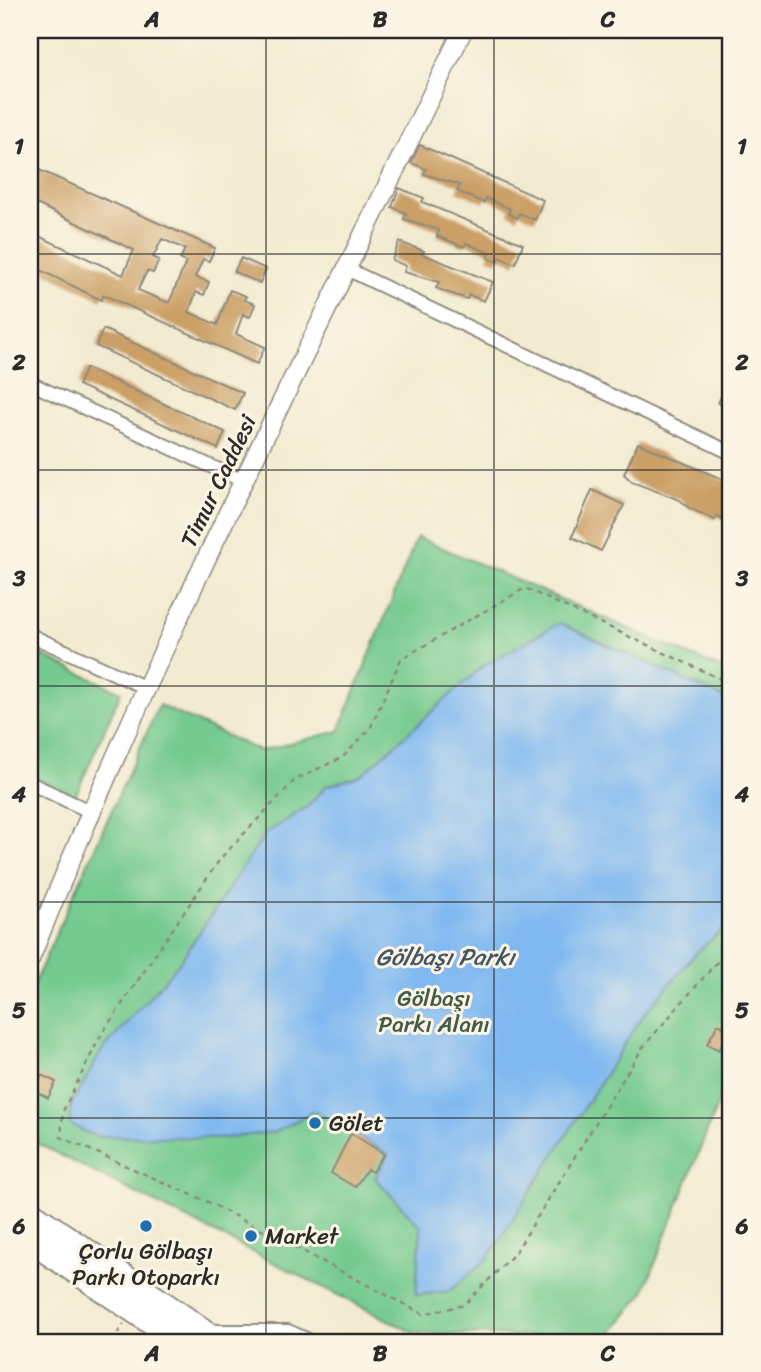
<svg xmlns="http://www.w3.org/2000/svg" width="761" height="1372" font-family="Sriracha,sans-serif">
  <rect width="100%" height="100%" fill="#fcf5e5"/>
  <filter id="ink" filterUnits="userSpaceOnUse"><feTurbulence type="fractalNoise" baseFrequency=".0143" numOctaves="2"/><feDisplacementMap in="SourceGraphic" scale="14" xChannelSelector="R" yChannelSelector="G"/><feConvolveMatrix kernelMatrix="1 2 1 2 8 2 1 2 1" color-interpolation-filters="sRGB"/></filter>
  <filter id="wash" filterUnits="userSpaceOnUse"><feTurbulence type="fractalNoise" baseFrequency=".00686" numOctaves="4" result="noise"/><feDisplacementMap in="SourceGraphic" scale="28" xChannelSelector="R" yChannelSelector="G"/><feGaussianBlur stdDeviation="1.57" result="paint"/><feColorMatrix in="noise" values="0 0 0 0 0 0 0 0 0 0 0 0 0 0 0 0 0 1.4 0 .05"/><feComposite in="paint" operator="in"/></filter>
  <g filter="url(#wash)">
    <rect width="100%" height="100%" fill="#f3ebd1"/>
    <!-- green -->
    <path fill="#74ca8f" stroke="#507a5d" stroke-width="2" d="M417 537 731 673V1070L643 1294 607 1338 414 1333 30 1140V992L159 705 260 751 339 731Z
      M30 650 121 692 75 797 30 775Z"/>
    <!-- water -->
    <path fill="#80b9f1" stroke="#56728e" stroke-width="2" d="M559 623 731 701V922L697 952 642 1017 488 1258 450 1291 416 1295 421 1227 375 1178 388 1154 314 1111 275 1132 224 1138 94 1136 69 1124 71 1105 102 1051 179 963 266 833 307 807 326 786 360 776 483 666Z"/>
    <g id="blocks">
      <!-- building -->
      <path fill="#cb9f65" fill-rule="evenodd" d="M420 145 543 200 535 220 519 213 517 218 508 213 510 209 486 198 484 203 457 191 460 185 424 174 426 169 411 163Z
        M30 166 215 248 209 261 203 259 195 277 209 282 204 295 196 292 189 312 217 325 230 290 246 296 244 300 255 304 250 317 243 314 236 334 265 347 257 364 104 295 101 300 30 265V232L123 275 134 250 30 201ZM162 239 185 249 180 259 186 262 169 303 138 290 147 271 153 273 159 260 153 257Z
        M399 188 424 198 422 202 523 244 515 264 499 257 497 262 488 258 490 253 466 243 464 247 437 236 439 230 404 219 406 213 392 207Z
        M399 242 424 251 422 254 493 282 484 301 469 295 467 299 446 292 436 288 439 282 404 272 406 266 392 260Z
        M241 258 266 269 260 283 234 272Z
        M103 329 243 393 235 410 96 346Z
        M86 368 225 432 218 449 78 385Z
        M731 376V409L718 403Z
        M638 443 731 483V510L726 521 717 516 715 520 689 508 680 500 632 482 624 474Z
        M592 490 624 505 601 551 572 537Z
        M718 1024 729 1030 719 1050 707 1044Z
        M41 1075 56 1082 48 1098 33 1090Z
        M351 1133 384 1154 372 1172 367 1169 355 1187 331 1173Z"/>
    </g>
  </g>
  <g filter="url(#ink)">
    <use href="#blocks" fill-opacity="0" stroke="#8f8b7e" stroke-width="2"/>
    <g fill="none" stroke-linecap="round" stroke-linejoin="round">
      <!-- street casing -->
      <g stroke="#8f8b7e" stroke-width="16">
        <path id="street" d="M347 269 731 453
          M30 383 245 482
          M30 635 146 688
          M30 783 89 811
          M208 1331H288L313 1342"/>
      </g>
      <!-- secondary casing -->
      <g stroke="#8f8b7e" stroke-width="21">
        <path id="secondary" d="M30 959C157 642 315 337 463 30"/>
      </g>
      <!-- highway casing -->
      <g stroke="#8f8b7e" stroke-width="28">
        <path id="highway" d="M30 1213 219 1342
          M30 1240 181 1342"/>
      </g>
      <!-- path -->
      <path stroke="#8f8b7e" stroke-width="2.5" stroke-dasharray="5 5" stroke-linecap="butt" d="M731 684 525 588 401 659 370 729 343 757 295 780 220 859 101 1035 63 1111 61 1137 208 1202 423 1314 464 1305 515 1253 643 1047 731 946
        M112 1342 124 1324"/>
      <!-- street -->
      <use href="#street" stroke="#fff" stroke-width="12"/>
      <!-- secondary -->
      <use href="#secondary" stroke="#fff" stroke-width="18"/>
      <!-- highway -->
      <use href="#highway" stroke="#fff" stroke-width="24"/>
    </g>
  </g>
  <!-- grid -->
  <path fill="none" stroke="#2b2b2b" stroke-width="2" stroke-opacity="0.55" d="M266 30V1342M494 30V1342M30 254H731M30 470H731M30 686H731M30 902H731M30 1118H731"/>
  <!-- markers -->
  <g fill="#1f6fb2" stroke="#fcf5e5" stroke-width="2.5">
    <circle cx="315" cy="1123" r="7"/>
    <circle cx="146" cy="1226" r="7"/>
    <circle cx="251" cy="1236" r="7"/>
  </g>
  <g text-anchor="middle" stroke-width="6" stroke-linejoin="round" paint-order="stroke">
    <!-- street labels -->
    <g font-size="23" fill="#2b2b2b" stroke="#fcf5e5">
      <text transform="translate(218 481) rotate(-64)" y="8">Timur Caddesi</text>
    </g>
    <!-- park labels -->
    <g font-size="23" fill="#415b49" stroke="#fcf5e5">
      <text x="434" y="1006">Gölbaşı<tspan x="434" dy="26">Parkı Alanı</tspan></text>
    </g>
    <!-- poi labels -->
    <g font-size="23" fill="#2b2b2b" stroke="#fcf5e5" text-anchor="start">
      <text x="329" y="1131">Gölet</text>
      <text x="265" y="1244">Market</text>
      <text x="146" y="1259" text-anchor="middle">Çorlu Gölbaşı<tspan x="146" dy="26">Parkı Otoparkı</tspan></text>
    </g>
    <!-- water labels -->
    <g font-size="24" font-style="italic" fill="#445666" stroke="#fcf5e5">
      <text x="445" y="965">Gölbaşı Parkı</text>
    </g>
  </g>
  <!-- margin -->
  <rect width="761" height="1372" fill="none" stroke="#fcf5e5" stroke-width="77"/>
  <rect x="38" y="38" width="684" height="1296" fill="none" stroke="#2b2b2b" stroke-width="2.5"/>
  <g font-size="23" text-anchor="middle" font-weight="bold" fill="#2b2b2b">
    <text x="152" y="27">A</text>
    <text x="380" y="27">B</text>
    <text x="608" y="27">C</text>
    <text x="19" y="154">1</text>
    <text x="742" y="154">1</text>
    <text x="19" y="370">2</text>
    <text x="742" y="370">2</text>
    <text x="19" y="586">3</text>
    <text x="742" y="586">3</text>
    <text x="19" y="802">4</text>
    <text x="742" y="802">4</text>
    <text x="19" y="1018">5</text>
    <text x="742" y="1018">5</text>
    <text x="19" y="1234">6</text>
    <text x="742" y="1234">6</text>
    <text x="152" y="1361">A</text>
    <text x="380" y="1361">B</text>
    <text x="608" y="1361">C</text>
  </g>
</svg>
